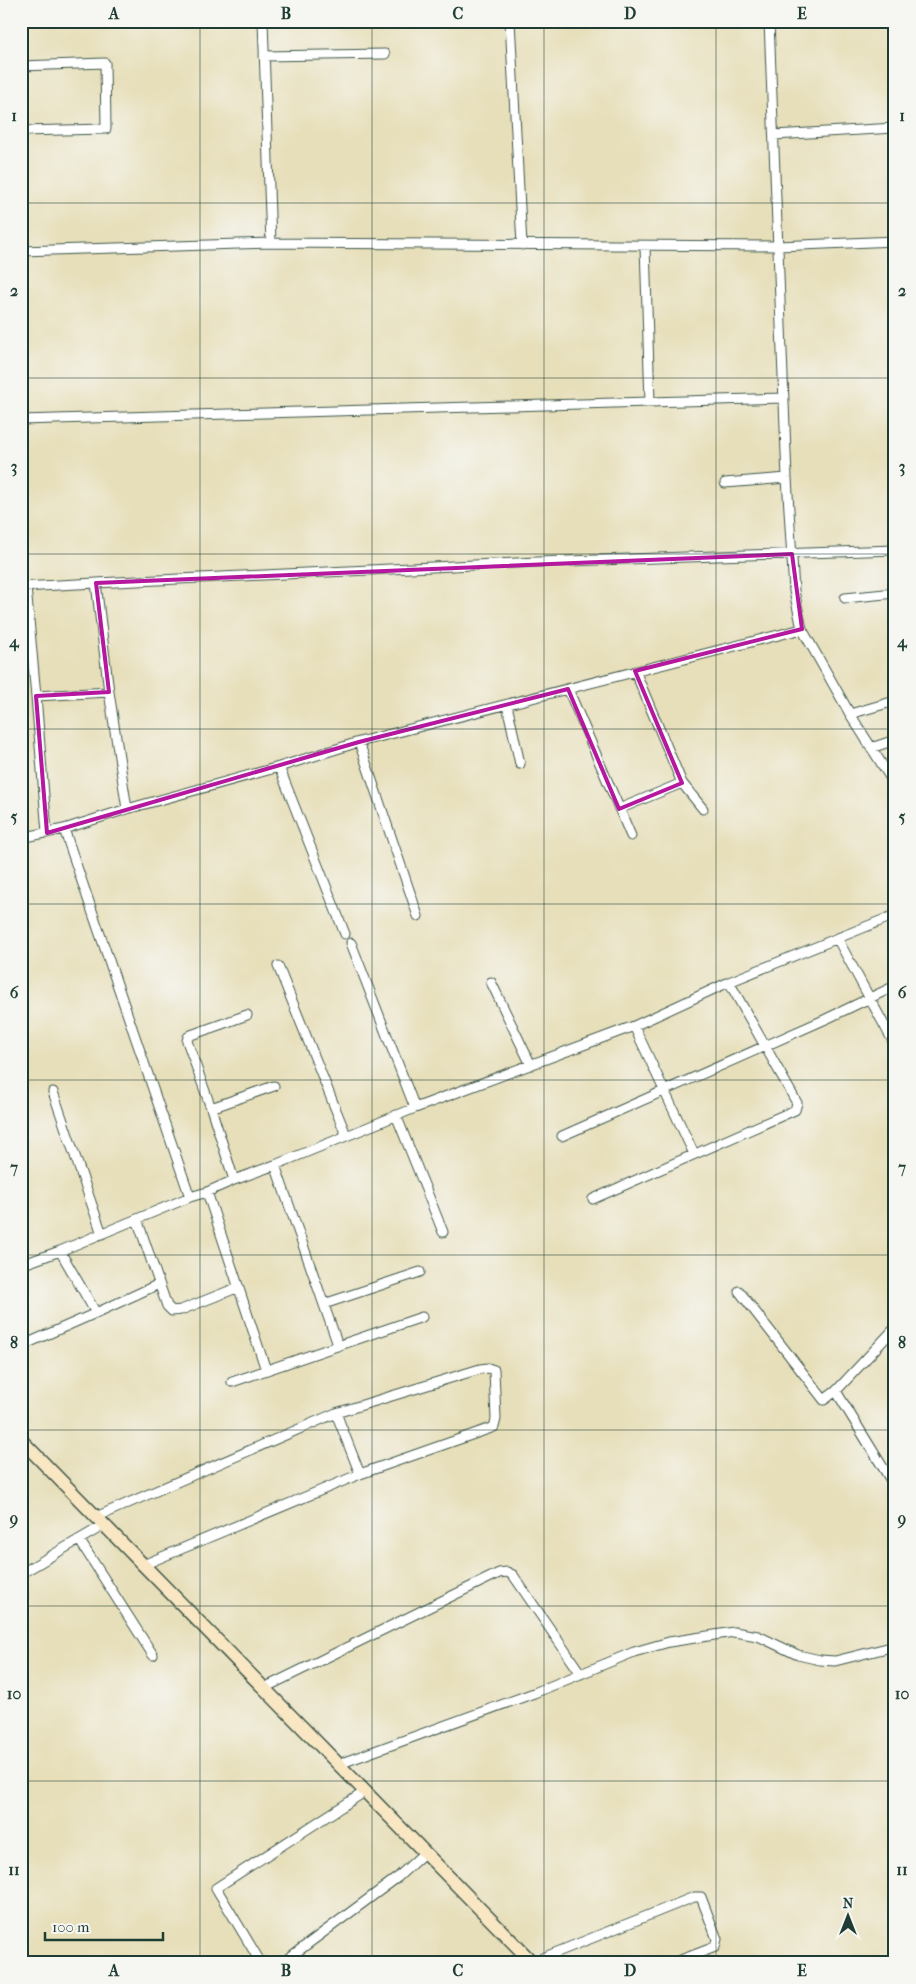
<svg xmlns="http://www.w3.org/2000/svg" width="916" height="1984" font-family="'IM FELL French Canon',serif">
  <rect width="100%" height="100%" fill="#f6f6f2"/>
  <filter id="ink" filterUnits="userSpaceOnUse"><feTurbulence type="fractalNoise" baseFrequency=".02" numOctaves="2"/><feDisplacementMap in="SourceGraphic" scale="10" xChannelSelector="R" yChannelSelector="G"/><feConvolveMatrix kernelMatrix="1 2 1 2 8 2 1 2 1" color-interpolation-filters="sRGB"/></filter>
  <filter id="wash" filterUnits="userSpaceOnUse"><feTurbulence type="fractalNoise" baseFrequency=".0096" numOctaves="4" result="noise"/><feDisplacementMap in="SourceGraphic" scale="20" xChannelSelector="R" yChannelSelector="G"/><feGaussianBlur stdDeviation="1.12" result="paint"/><feColorMatrix in="noise" values="0 0 0 0 0 0 0 0 0 0 0 0 0 0 0 0 0 1.4 0 .05"/><feComposite in="paint" operator="in"/></filter>
  <g filter="url(#wash)">
    <rect width="100%" height="100%" fill="#e7dfba"/>
  </g>
  <g filter="url(#ink)">
    <g fill="none" stroke-linecap="round" stroke-linejoin="round">
      <!-- street casing -->
      <g stroke="#3d5548" stroke-width="11">
        <path id="street" d="M263 21 271 243
          M510 21 522 245
          M769 21 787 478 794 591 802 629 850 714 895 785
          M264 56 385 54
          M21 66 105 63 106 129 21 131
          M774 135 895 128
          M645 246 650 402
          M21 251 271 243 778 246 895 241
          M21 420 784 398
          M725 483 787 478
          M22 587 96 583
          M26 587 36 696 109 692 96 583 537 562 895 550
          M845 598 895 593
          M568 689 631 836
          M109 692 127 809
          M36 696 47 833
          M507 705 520 764
          M850 714 895 701
          M359 742 418 916
          M871 748 895 740
          M279 767 345 934
          M682 783 703 809
          M619 809 682 783 635 671
          M64 829 190 1197
          M21 838 64 829 127 809 279 767 359 742 802 629
          M837 938 895 1045
          M351 943 415 1108
          M278 966 346 1135
          M491 982 531 1065
          M634 1026 694 1154
          M53 1092 102 1234
          M211 1108 274 1086
          M396 1115 443 1232
          M562 1136 826 1019 895 986
          M892 1145 895 1148
          M275 1165 338 1345
          M234 1180 211 1108 187 1041 188 1037 191 1035 247 1015
          M207 1192 266 1370
          M593 1199 795 1110 797 1103 729 982
          M137 1219 167 1306 172 1311 181 1310 239 1287
          M60 1251 96 1313 159 1284
          M21 1265 60 1251 190 1197 207 1192 234 1180 275 1165 415 1108 634 1026 729 982 895 915
          M739 1291 824 1400 836 1391 895 1328
          M324 1304 420 1272
          M21 1346 96 1313
          M232 1382 422 1317
          M836 1391 895 1487
          M336 1413 360 1474
          M96 1517 336 1413 480 1369 488 1368 494 1370 496 1419 494 1427 360 1474 143 1565
          M80 1541 153 1655
          M21 1617 23 1602 22 1573 104 1525
          M264 1688 499 1573 507 1572 513 1575 581 1674
          M339 1764 534 1693 634 1652 669 1642 734 1632 758 1636 798 1655 820 1660 835 1661 895 1646
          M261 1963 216 1888 366 1791
          M282 1963 398 1877 424 1853
          M530 1963 694 1897H701L717 1939 715 1947 673 1963"/>
      </g>
      <!-- secondary casing -->
      <g stroke="#3d5548" stroke-width="15">
        <path id="secondary" d="M21 1440 533 1963"/>
      </g>
      <!-- street -->
      <use href="#street" stroke="#fff" stroke-width="9"/>
      <!-- secondary -->
      <use href="#secondary" stroke="#f9e7c3" stroke-width="12"/>
    </g>
  </g>
  <!-- marked area -->
  <path fill="none" stroke="#b5179e" stroke-width="4" stroke-linejoin="round" d="M792 554 802 629 635 671 682 783 619 809 568 689 359 742 47 833 36 696 109 692 96 583Z"/>
  <!-- grid -->
  <path fill="none" stroke="#1f3d34" stroke-width="1" stroke-opacity="0.55" d="M200 21V1963M372 21V1963M544 21V1963M716 21V1963M21 203H895M21 378H895M21 554H895M21 729H895M21 904H895M21 1080H895M21 1255H895M21 1430H895M21 1606H895M21 1781H895"/>
  <!-- margin -->
  <rect width="916" height="1984" fill="none" stroke="#f6f6f2" stroke-width="55"/>
  <!-- north arrow -->
  <g transform="translate(848 1916)" stroke="#f6f6f2" stroke-width="4" paint-order="stroke">
  <path d="M0-4L9 19L0 12L-9 19Z" fill="#1f3d34"/>
  <text y="-8" font-size="14" font-weight="bold" text-anchor="middle" fill="#1f3d34">N</text>
  </g>
  <!-- scale -->
  <path d="M45 1932v8h118v-8" fill="none" stroke="#1f3d34" stroke-width="2.5"/>
  <text x="52" y="1932" font-size="15" fill="#1f3d34" stroke="#f6f6f2" stroke-width="4" paint-order="stroke">100 m</text>
  <rect x="28" y="28" width="860" height="1928" fill="none" stroke="#1f3d34" stroke-width="2"/>
  <g font-size="16" text-anchor="middle" font-weight="bold" fill="#1f3d34">
    <text x="114" y="19">A</text>
    <text x="286" y="19">B</text>
    <text x="458" y="19">C</text>
    <text x="630" y="19">D</text>
    <text x="802" y="19">E</text>
    <text x="14" y="121">1</text>
    <text x="902" y="121">1</text>
    <text x="14" y="296">2</text>
    <text x="902" y="296">2</text>
    <text x="14" y="472">3</text>
    <text x="902" y="472">3</text>
    <text x="14" y="647">4</text>
    <text x="902" y="647">4</text>
    <text x="14" y="822">5</text>
    <text x="902" y="822">5</text>
    <text x="14" y="998">6</text>
    <text x="902" y="998">6</text>
    <text x="14" y="1173">7</text>
    <text x="902" y="1173">7</text>
    <text x="14" y="1348">8</text>
    <text x="902" y="1348">8</text>
    <text x="14" y="1524">9</text>
    <text x="902" y="1524">9</text>
    <text x="14" y="1699">10</text>
    <text x="902" y="1699">10</text>
    <text x="14" y="1875">11</text>
    <text x="902" y="1875">11</text>
    <text x="114" y="1976">A</text>
    <text x="286" y="1976">B</text>
    <text x="458" y="1976">C</text>
    <text x="630" y="1976">D</text>
    <text x="802" y="1976">E</text>
  </g>
</svg>
